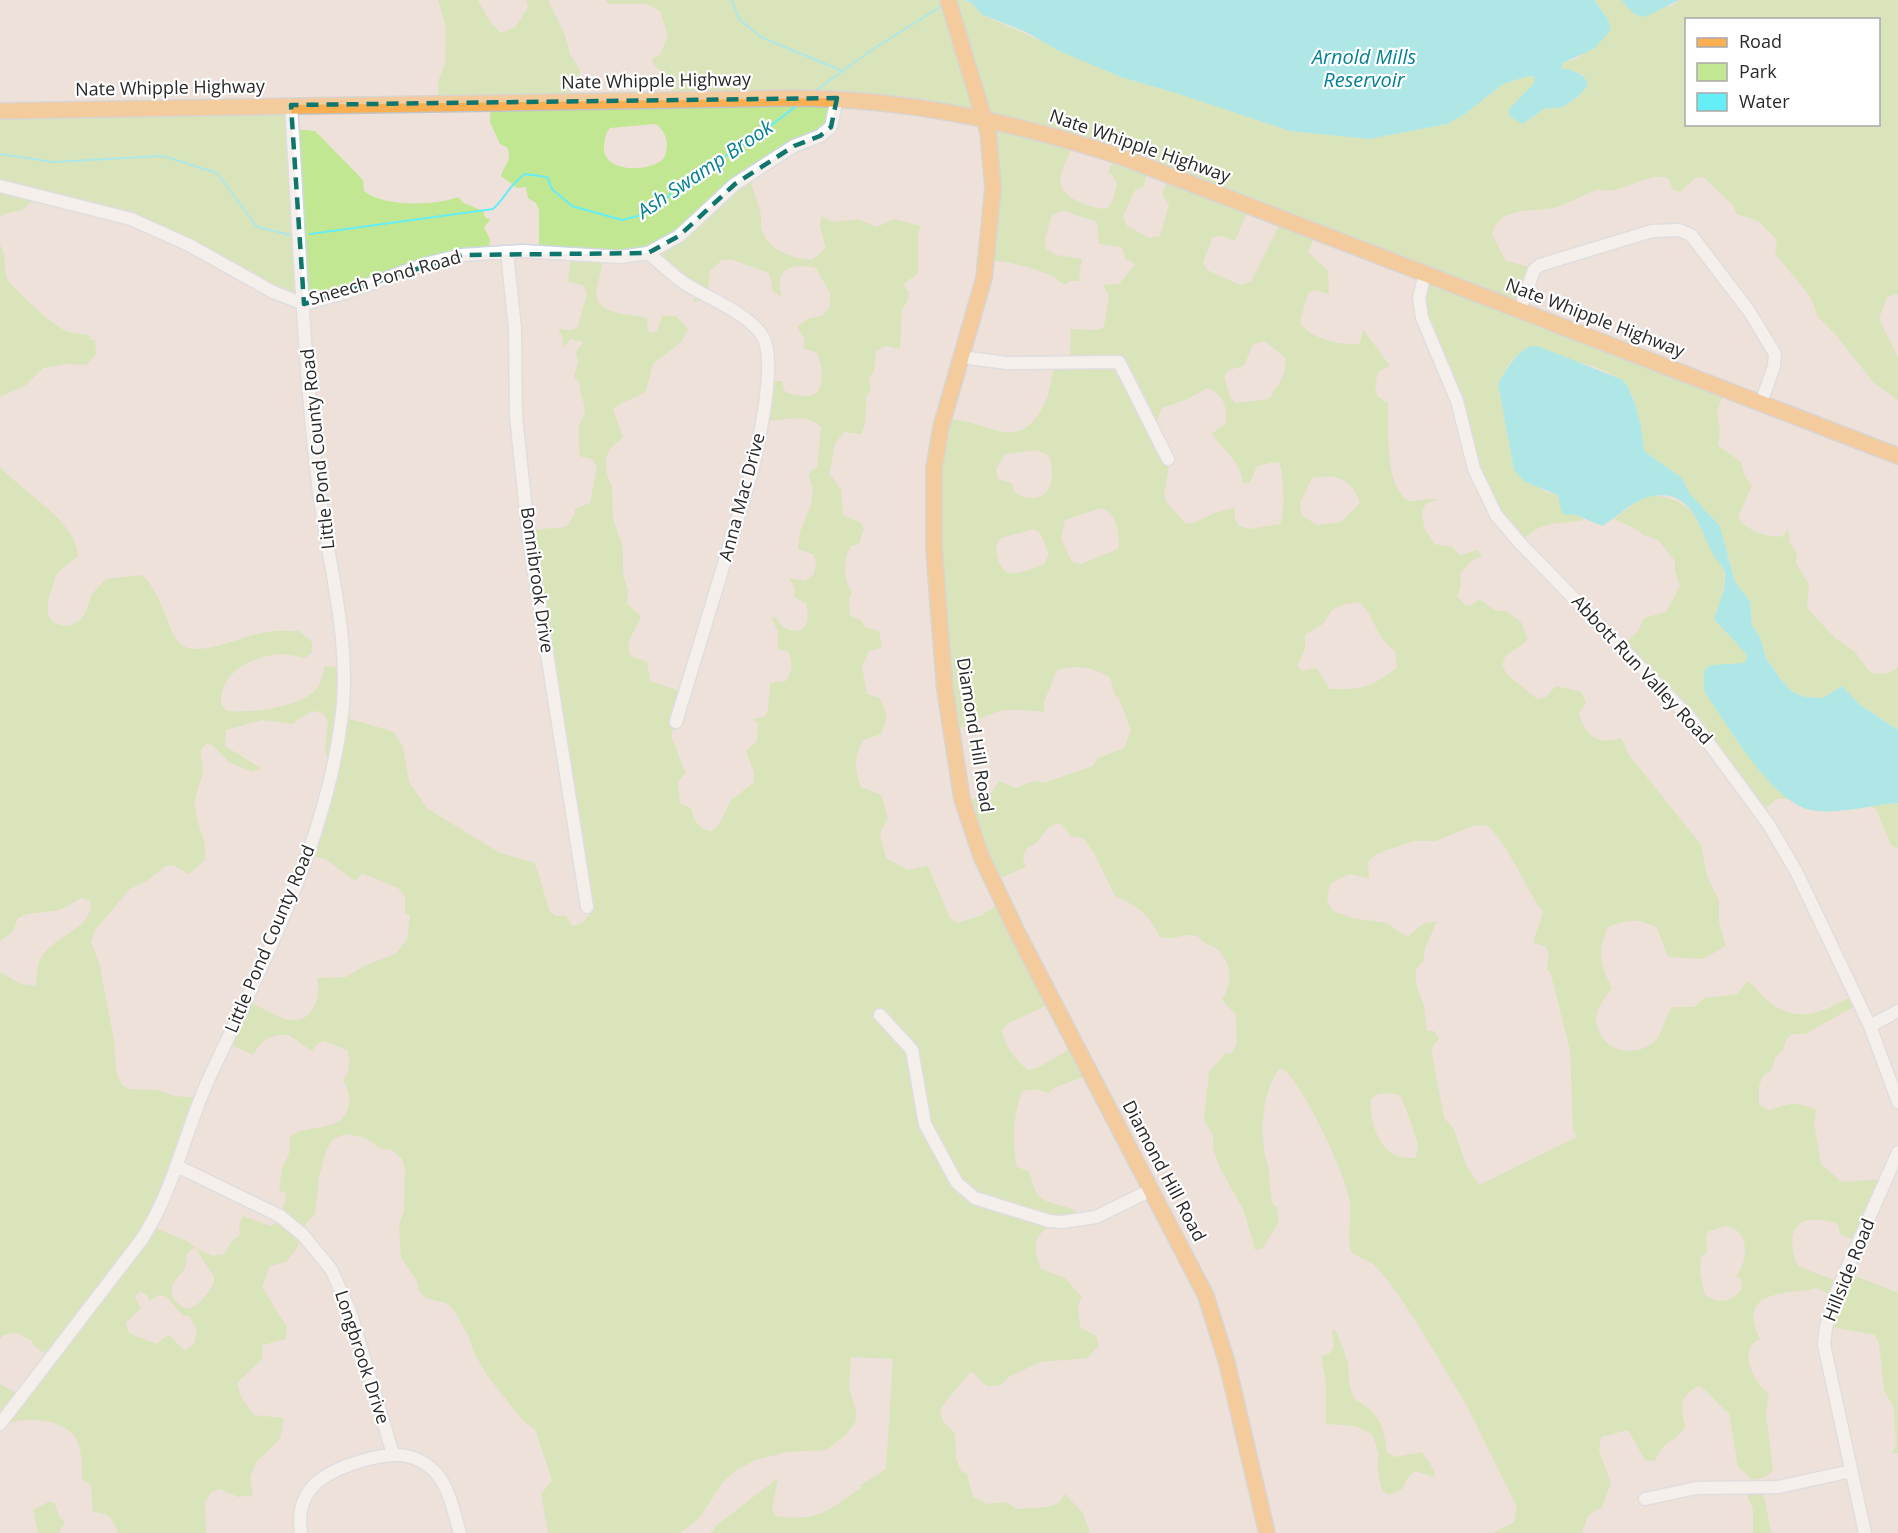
<svg xmlns="http://www.w3.org/2000/svg" width="1898" height="1533" font-family="'Open Sans',sans-serif">
  <rect width="100%" height="100%" fill="#ede1da"/>
  <!-- green -->
  <path fill="#c1e792" fill-rule="evenodd" d="M438 0H478L490 22 501 33 515 27 528 7 526 0H548L565 35 570 54 580 70 579 78 572 85 570 101 671 100 673 83 653 64 652 58 660 55 668 35 660 11 647 4H609L605 0H964L972 3 981 14 1121 77 1183 95 1290 131 1369 139 1447 124 1465 114 1503 84 1528 76 1535 77V83L1509 109 1523 124 1544 109 1563 107 1576 98 1588 86 1582 74 1560 68 1563 63 1579 58 1608 19 1594 0H1621L1634 14 1672 6 1679 0H1898V294L1887 297 1879 319 1898 357V400L1873 382 1836 335 1817 316C1815 293 1786 272 1775 252L1777 240 1758 221 1736 214 1734 206 1703 177 1695 178 1680 192 1673 190 1668 178C1645 171 1621 197 1598 189 1585 194 1573 201 1560 206 1538 214 1500 203 1492 234L1506 261 1534 268 1522 313 1724 392 1717 412 1720 430 1718 445 1741 462 1744 475 1752 486 1738 517C1745 530 1769 539 1783 536L1788 530 1790 543 1797 554 1796 563 1809 585 1807 608 1835 638 1855 652 1868 670 1875 674 1889 673 1898 667V730L1859 704 1842 686 1823 698 1805 697 1791 691 1779 677 1766 658 1760 638 1752 625 1750 601 1735 582 1720 526 1690 494 1682 478 1644 451C1642 435 1637 397 1626 385 1606 363 1551 357 1522 351L1511 361 1498 384 1514 470 1547 493 1558 495 1561 503 1584 520C1552 526 1547 518 1520 542L1487 505 1463 423 1421 320 1425 277 1314 238 1308 252 1328 271 1329 294 1315 290 1308 293 1300 322C1307 338 1344 347 1360 343L1363 329 1390 366 1378 372 1375 385 1377 396 1388 403C1389 427 1384 482 1406 499 1415 505 1426 496 1438 500L1426 504 1422 510 1424 528 1434 544 1452 547 1460 555 1477 550 1482 556 1471 561 1460 574 1461 584 1457 596 1464 604 1470 606 1479 599 1496 611H1506L1521 622 1528 640 1505 657 1502 666 1507 674 1537 699 1546 697 1556 686 1582 692 1586 703 1579 713C1585 736 1598 746 1621 738L1629 755 1701 845 1707 876 1719 901V922L1726 946 1703 959 1668 957 1657 928C1638 917 1628 920 1608 927 1597 952 1600 964 1612 988 1605 998 1595 1009 1596 1021 1600 1050 1630 1059 1653 1043 1664 1034 1663 1017 1673 1007H1694L1705 998 1737 994 1748 981C1755 987 1761 995 1768 1001 1797 1025 1825 1012 1853 995L1859 1004 1805 1034H1793L1786 1039 1783 1051 1776 1056 1771 1070 1763 1076 1759 1086V1104L1768 1110C1789 1105 1793 1099 1816 1110L1814 1123 1821 1164 1842 1182 1886 1179 1857 1241 1840 1234 1838 1225C1831 1220 1824 1220 1815 1220 1788 1218 1789 1247 1798 1266L1841 1283 1848 1273 1898 1293V1453H1892L1896 1445 1894 1408 1884 1390 1879 1344 1875 1335 1826 1326 1834 1297 1817 1288C1788 1295 1735 1288 1760 1339 1736 1348 1755 1385 1769 1394L1766 1413 1773 1471 1765 1477 1753 1480 1738 1467 1729 1413C1717 1405 1710 1391 1698 1386 1677 1400 1681 1405 1685 1427 1674 1445 1665 1437 1655 1461L1645 1460 1628 1430 1601 1437 1599 1450 1611 1483 1602 1507 1588 1516 1582 1533H1493L1514 1522 1517 1507 1467 1406 1414 1318 1390 1283 1373 1264 1352 1253C1346 1237 1352 1220 1350 1202 1346 1175 1304 1085 1283 1069H1279C1263 1091 1261 1123 1264 1150 1265 1158 1269 1165 1269 1173 1270 1185 1270 1193 1273 1205L1277 1207 1279 1222 1262 1249 1255 1250 1244 1211 1219 1166 1213 1148V1135L1204 1120 1209 1072 1225 1054 1232 1053 1237 1043 1236 1015 1222 1000C1232 984 1233 962 1216 948 1212 945 1207 945 1203 942 1200 939 1200 937 1196 936 1182 932 1175 942 1159 936 1150 915 1136 905 1115 896L1094 853 1083 838 1071 836 1061 823C1047 825 1046 831 1039 840 1037 844 1030 846 1026 849L1023 858 1026 867 991 882 965 801 990 795 999 781 1016 788 1034 781 1043 783 1093 766 1098 758 1124 748 1131 730 1119 698 1115 695 1110 677C1091 667 1077 664 1057 670L1044 702V712C1032 711 1018 709 1006 710 987 712 972 726 953 729L933 546 946 419C990 419 1020 459 1046 400 1051 389 1050 376 1056 364L1063 363 1070 354 1071 329 1097 330 1104 327 1109 296 1103 285 1119 284 1135 265 1132 261 1125 259 1122 247 1099 244 1097 222 1064 211 1052 215 1045 238 1046 249 1056 255 1082 259 1079 275 1082 281H1070L1064 285C1051 270 1010 262 991 260L985 120 838 100 832 123 750 174C751 188 757 198 760 211 762 217 760 224 762 230 768 251 792 258 812 260L826 248 820 226 821 216 833 222 857 219 877 227 894 219 921 226 918 233V273L903 285 909 292 907 302 902 309 900 349 885 346 876 351 874 371 869 379 871 390 866 397C866 410 867 422 861 434L844 432 835 444 829 477 832 476 841 490 843 515 861 523 864 529 859 544 851 546C843 558 843 582 852 592L849 600 850 615 862 621 865 627 879 631 882 648 869 651 862 667 867 694 880 698 887 717 881 734 863 740C854 757 854 769 861 787L881 795 888 818 880 834 886 858 908 870 928 866 950 918 958 923 982 915 1000 903 1052 1003 1007 1024 1002 1031C1005 1046 1016 1061 1028 1070L1039 1067 1075 1046 1086 1076 1054 1088 1050 1093 1035 1089 1023 1091C1013 1108 1012 1147 1017 1167L1030 1172C1036 1214 1058 1196 1083 1216 1051 1225 1024 1229 1041 1269L1065 1278 1082 1297 1078 1305 1080 1327 1096 1336 1099 1346 1087 1358 1041 1362 1010 1376 1001 1385 987 1386 971 1371 940 1409 943 1421 955 1433 956 1458 961 1471 967 1474 973 1497 987 1504 1006 1502 1017 1509 1047 1507 1059 1503 1065 1494 1083 1513 1090 1533H711L717 1525 778 1478 772 1509 775 1516C822 1522 827 1510 864 1486L858 1487 886 1469 893 1359 851 1357 849 1388 856 1410V1421L847 1434 826 1450 787 1452 756 1460 738 1469 723 1482 698 1520 680 1533H548L541 1494 552 1481 535 1429 523 1421 489 1378 475 1355 469 1337 455 1312 448 1304 424 1297 418 1288 416 1279 401 1258 399 1225 404 1211 405 1169 402 1159 392 1150 382 1149 363 1137 345 1134 332 1140 326 1151 319 1178 315 1214 304 1226 297 1248 286 1262 270 1266 262 1287 287 1327 286 1339 263 1345 262 1359 237 1383 241 1397 254 1415 284 1418 280 1439 257 1461 250 1477 253 1495 238 1497 220 1489 212 1492 205 1501 206 1533H118C112 1518 110 1513 93 1512L91 1485 82 1479C82 1466 82 1448 75 1437 62 1418 17 1414 0 1429V1384L21 1396 51 1358 33 1345 31 1340 16 1333 4 1335 0 1339V972L21 984 36 986C37 978 36 966 41 958 53 935 93 930 91 901L81 898 60 910 27 914 18 918 13 931 0 941V467C22 492 76 520 78 556L56 574C53 591 36 619 61 625 69 627 76 624 82 618 88 611 88 601 93 593 97 588 102 583 106 579L142 575C161 593 164 617 176 639 191 664 244 634 267 632 277 630 288 631 299 631L312 642V652L305 658C294 656 284 652 272 655 245 660 220 675 221 704L227 711C250 713 302 708 317 688 321 683 323 673 325 666L343 667 347 718 394 732 403 747 409 782 428 809 500 853 535 863 550 912 556 916H566L572 926 582 923 590 914 576 847 529 530 566 527 575 514V509L590 503 597 467 592 459 579 456C580 446 578 435 579 426 581 420 586 416 585 408 583 398 579 395 580 384L574 377 578 361 576 352 583 342 571 339 563 348 562 336 558 329 572 330 578 327 587 293 583 285 568 282 571 256 539 253V210L536 203 528 198 526 187 517 188 501 176C504 164 513 161 507 147L500 144 490 122 491 105H439L438 81 445 64 446 27ZM1686 20H1878V124H1686ZM655 124C662 127 666 136 667 143 667 148 666 158 661 161 646 172 602 173 604 146 605 138 605 134 610 128ZM1074 143 1115 155 1108 174 1111 173 1117 183 1113 200 1108 208C1097 210 1090 206 1080 202 1046 187 1064 170 1074 143ZM1149 170 1169 177 1162 194 1169 205 1160 236 1149 238 1127 226 1123 217 1135 190 1143 187ZM1249 207 1281 222 1251 282 1240 285 1207 270 1203 262 1213 237 1223 236 1235 241ZM650 257 696 295 693 302 707 300 710 271 722 260H732L769 273 773 292 782 297C773 268 792 262 816 268L830 293V307L822 316 807 319 797 327 805 340 803 348 817 353C824 369 827 400 802 396 795 395 790 395 784 390L782 381H766L765 421C784 421 804 412 821 427L817 467 808 474 813 489 811 505 800 532 798 549 813 554 816 561 814 574 805 581 789 578 795 588 794 597 807 604C807 610 809 619 806 624 798 638 779 628 775 616L771 618 778 631V649L788 652C794 662 792 672 786 681L770 683 768 711 764 717 753 719 758 724 757 741 746 751 754 773 753 783 731 800 718 826 712 831C699 830 693 820 691 808L680 803 678 781 686 773C679 760 678 749 671 737L685 693 650 681 647 662C642 659 636 659 633 657 620 647 638 627 641 616L627 604 628 591 623 573V547L613 519 612 486 607 475 606 458 610 449 623 437 613 409C624 400 635 399 646 391L653 364 681 342 688 329 676 316H662L657 332 651 333 648 331 647 318C630 313 590 316 597 287 599 278 602 269 603 259ZM1265 341 1285 358C1287 375 1278 385 1269 399L1236 403 1230 398 1224 376 1229 370 1244 366 1253 344ZM1207 388C1222 392 1230 410 1225 424L1212 433C1225 455 1239 457 1243 483H1250L1257 466 1275 462 1279 463C1284 471 1285 516 1280 524L1250 529 1239 526 1235 519V508L1214 513 1192 524 1185 523 1167 503 1164 496 1169 465 1160 449 1155 426 1162 408 1188 399ZM1037 450 1049 456C1059 484 1044 511 1014 492L1012 483 998 479 996 469 1005 454ZM1332 476C1349 481 1354 487 1360 503L1341 522 1318 525 1302 516 1300 503 1312 478ZM1101 508C1116 513 1121 534 1118 549L1081 564 1072 562 1061 539 1065 520ZM1034 529 1041 535 1049 554 1044 564C1016 575 999 584 996 545L1001 538ZM1358 602C1377 617 1373 635 1395 651L1397 668C1371 687 1362 690 1330 689L1316 668 1303 671 1297 666 1305 649V635L1323 624 1332 610 1345 604ZM312 711 323 713 328 721 325 751 330 769 310 855 327 860 355 881 362 873 398 888 405 897V913L410 915 407 940 395 954 364 966 346 977 317 978C322 995 313 1022 293 1020 280 1020 261 1007 249 1002L229 1044 253 1055C261 1041 271 1033 288 1035 290 1035 308 1049 312 1051L316 1045 324 1041 347 1050C351 1059 350 1073 343 1080 348 1088 350 1095 349 1103 344 1136 306 1122 290 1137L289 1154 282 1169 279 1190 285 1193 286 1199 277 1223 270 1226 243 1216 239 1225 240 1235 232 1241 224 1254 212 1256 195 1247C199 1251 200 1255 203 1260 212 1276 222 1276 205 1296 199 1303 196 1307 186 1309 164 1297 170 1283 185 1269L187 1254 195 1247C182 1236 166 1235 152 1225L203 1098 174 1096 157 1090 129 1089 122 1085 116 1071 114 1041 100 966 91 942 95 930 130 889 147 881 165 866 173 865 189 874 205 860C208 838 196 827 195 806 194 794 202 782 203 769 203 759 196 752 206 744L212 745 230 763 253 772 261 768 225 746 226 730 262 720 292 724ZM1487 825C1510 846 1523 885 1543 912L1533 943 1545 946 1549 953 1547 970 1550 971 1570 1050 1573 1129 1577 1137 1479 1185 1466 1165 1454 1129 1444 1118 1432 1054 1433 1045 1439 1039 1434 1031H1427L1424 1006 1416 984V970L1423 961 1425 949 1437 921 1424 923 1407 937 1387 923 1352 918 1333 911 1327 900 1330 884 1349 874 1369 878 1368 862 1376 854 1414 841H1436L1473 826ZM1387 1093 1399 1095 1402 1099 1418 1143 1416 1158C1410 1158 1403 1158 1397 1156 1377 1148 1369 1118 1371 1099L1378 1094ZM1726 1226C1750 1230 1749 1260 1736 1276L1741 1279 1742 1288C1732 1302 1720 1305 1705 1295L1700 1272 1701 1257 1707 1252 1706 1236 1709 1231ZM140 1291 148 1296 149 1301 159 1295 167 1297 182 1315 190 1317 197 1330 194 1344 185 1351 169 1335 156 1344 129 1333 126 1323 141 1308 135 1297Z
    M290 109 294 129 315 131 363 180 364 191C383 207 435 206 458 197L464 203 483 211 485 217 490 220 484 227 490 239 488 255 465 256 305 304 137 220 35 201C29 203 28 205 23 209 17 213 7 211 0 217V114Z
    M0 245C8 258 2 268 8 280 13 289 56 328 66 331 75 334 85 333 93 337L87 338 95 341 96 354 86 365 65 364 43 368 26 385 0 397Z
    M1654 495C1698 502 1695 520 1713 553 1716 561 1724 564 1724 573 1726 589 1719 604 1714 619L1747 655 1745 663 1738 666 1711 665 1787 799H1777L1760 812 1733 774 1621 647 1638 631 1644 618 1666 612 1680 586 1675 571V561L1658 540 1643 535 1638 530 1614 519 1641 499Z
    M1898 803V848H1897L1891 845 1876 809 1869 806Z
    M1332 1330 1336 1331C1340 1342 1346 1353 1348 1365 1349 1378 1349 1386 1354 1399 1379 1412 1384 1425 1387 1452L1395 1457 1422 1452 1434 1470V1477L1415 1471 1408 1477 1402 1489 1389 1495 1382 1491 1377 1467 1379 1454 1372 1434 1356 1426 1326 1424V1384L1321 1356 1329 1354 1334 1347Z
    M1761 1490C1767 1499 1767 1518 1771 1531L1774 1533H1753V1510L1746 1492Z
    M48 1502 55 1503 59 1517 65 1522 59 1533H38L33 1510Z"/>
  <!-- water -->
  <path fill="#65eef6" d="M964 0H1594L1608 19 1611 30 1595 48 1563 63 1561 68C1572 71 1586 72 1588 86L1576 98 1563 107 1544 109 1523 124 1509 116V109L1534 83 1535 77 1528 76 1503 84 1465 114 1447 124 1369 139 1290 131 1179 94 1121 77 1057 50 1026 32 981 14 972 3Z
    M1621 0H1679L1645 17 1634 14Z
    M1531 346 1540 347 1623 380C1637 399 1642 428 1644 451L1682 478 1690 494 1720 526 1735 582 1750 601 1752 625 1760 637 1766 658 1779 677 1791 691 1805 697 1823 698 1842 686 1859 704 1898 730V803C1871 805 1838 815 1811 810 1772 803 1730 728 1707 696L1704 689V671L1711 665 1745 663 1747 655 1714 619C1719 604 1726 590 1725 574 1724 565 1717 562 1713 554 1699 529 1693 489 1653 496 1636 498 1616 518 1602 526L1576 515 1562 514 1558 495 1525 482 1514 470 1498 384C1507 369 1515 353 1531 346Z"/>
  <g fill="none" stroke-linecap="round" stroke-linejoin="round">
    <!-- stream -->
    <path stroke="#65eef6" stroke-width="2" d="M732 0 739 19 761 37 840 70
      M815 91 873 49 945 4
      M0 154 53 162 163 156 217 173 257 227 290 235
      M310 234 493 209C507 196 508 186 525 174L547 177 552 189 572 206 622 220 638 216 665 201 678 184 749 142 799 104"/>
    <!-- minor casing -->
    <g stroke="#cfd7e3" stroke-width="15">
      <path id="minor" d="M0 186 131 219 189 245 273 292 304 304 345 293 429 263 462 255 522 251 620 257 648 253 679 236 735 184 794 146 820 136 831 127 837 98
        M507 252 515 329 516 416 529 540 587 907
        M648 253C660 263 672 274 684 283 707 298 749 313 763 337 777 361 759 439 753 468L676 722
        M1425 273 1419 298 1422 318 1457 401 1474 469 1496 515 1521 544 1691 719 1769 825 1797 873 1870 1026 1898 1102
        M1520 310 1534 270 1540 265 1652 231 1679 230 1691 235 1749 311 1775 354 1774 366 1761 403
        M961 357 1007 363 1119 362 1168 459
        M880 1015 912 1050 925 1124 957 1183 975 1198 1049 1221 1062 1222 1096 1217 1151 1190
        M1870 1026 1898 1011
        M177 1166 280 1216 303 1235 331 1269 350 1311 393 1454
        M0 1424 142 1239C175 1188 185 1130 210 1076 263 963 324 847 341 722 353 640 326 558 317 476 303 353 299 228 291 105
        M1645 1499 1696 1488 1779 1487 1851 1471
        M301 1533C294 1490 323 1473 358 1462 386 1453 414 1449 436 1473 450 1489 454 1513 460 1533
        M1865 1533 1824 1345 1826 1327 1837 1291 1898 1152"/>
    </g>
    <!-- major casing -->
    <g stroke="#c3c3c3" stroke-width="18">
      <path id="major" d="M948 0 988 132 993 188 984 278 941 427 934 469V547L938 603 945 690 962 799 981 856 1018 934 1206 1296 1227 1363 1267 1533
        M0 111 795 98C908 99 1015 122 1122 157L1898 456"/>
    </g>
    <!-- minor -->
    <use href="#minor" stroke="#fff" stroke-width="12"/>
    <!-- major -->
    <use href="#major" stroke="#fab052" stroke-width="15"/>
  </g>
  <!-- marked area -->
  <path d="M0 0H1898V1533H0ZM837 98 831 127 820 136 794 146 735 184 679 236 648 253 462 255 304 304 291 105Z" fill="#ede1da" fill-opacity=".55" fill-rule="evenodd"/>
  <path fill="none" stroke="#0f766e" stroke-width="4.5" stroke-dasharray="12 8" stroke-linejoin="round" d="M837 98 831 127 820 136 794 146 735 184 679 236 648 253 462 255 304 304 291 105Z"/>
  <g text-anchor="middle" stroke-width="4.5" stroke-linejoin="round" paint-order="stroke">
    <!-- street labels -->
    <g font-size="18" fill="#292929" stroke="#fff">
      <text transform="translate(656 81) rotate(-1)" y="6">Nate Whipple Highway</text>
      <text transform="translate(170 88) rotate(-1)" y="6">Nate Whipple Highway</text>
      <text transform="translate(1140 146) rotate(19)" y="6">Nate Whipple Highway</text>
      <text transform="translate(385 278) rotate(-16)" y="6">Sneech Pond Road</text>
      <text transform="translate(1595 318) rotate(21)" y="6">Nate Whipple Highway</text>
      <text transform="translate(318 449) rotate(-96)" y="6">Little Pond County Road</text>
      <text transform="translate(742 497) rotate(-75)" y="6">Anna Mac Drive</text>
      <text transform="translate(537 580) rotate(82)" y="6">Bonnibrook Drive</text>
      <text transform="translate(1642 670) rotate(47)" y="6">Abbott Run Valley Road</text>
      <text transform="translate(975 735) rotate(81)" y="6">Diamond Hill Road</text>
      <text transform="translate(270 939) rotate(-67)" y="6">Little Pond County Road</text>
      <text transform="translate(1164 1171) rotate(62)" y="6">Diamond Hill Road</text>
      <text transform="translate(1849 1270) rotate(-68)" y="6">Hillside Road</text>
      <text transform="translate(362 1357) rotate(72)" y="6">Longbrook Drive</text>
    </g>
    <!-- water labels -->
    <g font-size="20" font-style="italic" fill="#058194" stroke="#fff">
      <text x="1364" y="64">Arnold Mills<tspan x="1364" dy="23">Reservoir</tspan></text>
      <text transform="translate(705 169) rotate(-34)" y="7">Ash Swamp Brook</text>
    </g>
  </g>
  <!-- legend -->
  <rect x="1685" y="18" width="195" height="108" fill="#ffffff" stroke="#a9a9a9" stroke-width="1.5"/>
  <rect x="1697" y="38" width="30" height="9" fill="#fab052" stroke="#a9a9a9" stroke-width="1.5"/>
  <text x="1739" y="48" font-size="18" fill="#292929">Road</text>
  <rect x="1697" y="63" width="30" height="18" fill="#c1e792" stroke="#a9a9a9" stroke-width="1.5"/>
  <text x="1739" y="78" font-size="18" fill="#292929">Park</text>
  <rect x="1697" y="93" width="30" height="18" fill="#65eef6" stroke="#a9a9a9" stroke-width="1.5"/>
  <text x="1739" y="108" font-size="18" fill="#292929">Water</text>
</svg>
